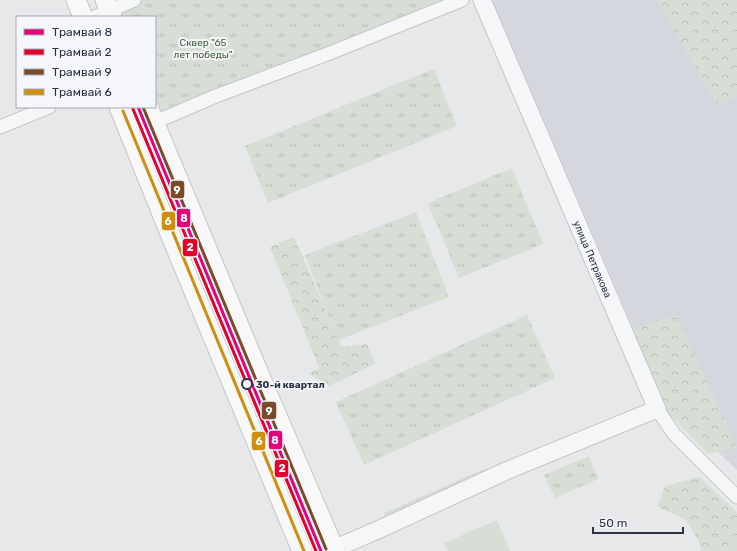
<svg xmlns="http://www.w3.org/2000/svg" width="737" height="551" font-family="Rubik,sans-serif">
  <defs>
    <pattern id="forest-crowns" width="20" height="18" patternUnits="userSpaceOnUse"><rect width="20" height="18" fill="#d6ded6"/><path d="M2 6a3 3 0 1 1 6 0M12 15a3 3 0 1 1 6 0" fill="none" stroke="#b8bfb9"/></pattern>
    <pattern id="park-tufts" width="24" height="20" patternUnits="userSpaceOnUse"><rect width="24" height="20" fill="#d6ded6"/><path d="M3 7l-1-3M5 7V3M7 7l1-3M15 17l-1-3M17 17v-4M19 17l1-3" fill="none" stroke="#b8bfb9"/></pattern>
  </defs>
  <rect width="100%" height="100%" fill="#e6e8ea"/>
  <!-- built -->
  <path fill="#d4d7dd" d="M492 0H737V470L665 402Z"/>
  <!-- forest -->
  <path fill="url(#forest-crowns)" d="M657 0H737V96L718 106Z
    M294 237 342 347 367 344 375 364 329 386 309 373 319 368 270 247Z
    M676 315 737 448 708 454 662 407 631 330Z
    M484 469 488 479 387 523 384 513Z
    M699 477 732 507 737 513V551H701L699 541 685 519 657 507 665 486Z"/>
  <!-- park -->
  <path fill="url(#park-tufts)" d="M133 0H453L162 116 155 98V17H122L117 7Z
    M434 69 457 126 268 203 245 146Z
    M512 168 543 244 459 278 428 203Z
    M416 212 449 297 338 340 305 255Z
    M527 315 555 378 364 465 336 402Z
    M589 456 598 479 555 498 544 475Z"/>
  <!-- garden -->
  <path fill="#d6ded6" d="M497 520 510 551H448L444 543Z"/>
  <g fill="none" stroke-linecap="round" stroke-linejoin="round">
    <!-- minor casing -->
    <g stroke="#c4c6c8" stroke-width="15">
      <path id="minor" d="M95 17 134 0
        M155 122 216 96 330 53 462 0
        M0 127 49 107
        M657 409 674 434 737 497"/>
    </g>
    <!-- tertiary casing -->
    <g stroke="#c4c6c8" stroke-width="19">
      <path id="tertiary" d="M329 551 380 529 506 471 657 409 482 0"/>
    </g>
    <!-- secondary casing -->
    <g stroke="#c4c6c8" stroke-width="21">
      <path id="secondary" d="M76 0 83 17
        M105 0 112 17
        M119 107 175 246 302 551
        M148 107 265 388 335 551"/>
    </g>
    <!-- minor -->
    <use href="#minor" stroke="#f5f6f7" stroke-width="13"/>
    <!-- tertiary -->
    <use href="#tertiary" stroke="#f5f6f7" stroke-width="17"/>
    <!-- secondary -->
    <use href="#secondary" stroke="#f8f8f8" stroke-width="19"/>
    <!-- tram-1 casing -->
    <g stroke="#f4f6f9" stroke-width="6">
      <path id="tram-1" d="M138 107 321 551"/>
    </g>
    <!-- tram-2 casing -->
    <g stroke="#f4f6f9" stroke-width="6">
      <path id="tram-2" d="M133 109 316 551"/>
    </g>
    <!-- tram-3 casing -->
    <g stroke="#f4f6f9" stroke-width="6">
      <path id="tram-3" d="M143 107 326 549"/>
    </g>
    <!-- tram-4 casing -->
    <g stroke="#f4f6f9" stroke-width="6">
      <path id="tram-4" d="M123 111 304 551"/>
    </g>
    <!-- tram-1 -->
    <use href="#tram-1" stroke="#e5007d" stroke-width="3"/>
    <!-- tram-2 -->
    <use href="#tram-2" stroke="#e4002b" stroke-width="3"/>
    <!-- tram-3 -->
    <use href="#tram-3" stroke="#7a4b2a" stroke-width="3"/>
    <!-- tram-4 -->
    <use href="#tram-4" stroke="#ce8f0e" stroke-width="3"/>
  </g>
  <!-- markers -->
  <circle fill="#f4f6f9" stroke="#2b3445" stroke-width="2" cx="247" cy="384" r="5"/>
  <g text-anchor="middle" stroke-width="4" stroke-linejoin="round" paint-order="stroke">
    <!-- park labels -->
    <g font-size="10" fill="#3f6138" stroke="#f4f6f9">
      <text x="203" y="46">Сквер "65<tspan x="203" dy="12">лет победы"</tspan></text>
    </g>
    <!-- street labels -->
    <g font-size="10" fill="#2b3445" stroke="#f4f6f9">
      <text transform="translate(593 259) rotate(67)" y="4">улица Петракова</text>
    </g>
    <!-- stop labels -->
    <g font-size="10" font-weight="bold" fill="#2b3445" stroke="#f4f6f9" text-anchor="start">
      <text x="256" y="388">30-й квартал</text>
    </g>
  </g>
  <g stroke="#f4f6f9" stroke-width="1.5">
    <rect x="170" y="180" width="15" height="19" rx="4" fill="#7a4b2a"/>
    <rect x="176" y="208" width="15" height="20" rx="4" fill="#e5007d"/>
    <rect x="161" y="211" width="15" height="20" rx="4" fill="#ce8f0e"/>
    <rect x="182" y="238" width="16" height="19" rx="4" fill="#e4002b"/>
    <rect x="261" y="401" width="16" height="19" rx="4" fill="#7a4b2a"/>
    <rect x="268" y="430" width="15" height="20" rx="4" fill="#e5007d"/>
    <rect x="251" y="431" width="15" height="20" rx="4" fill="#ce8f0e"/>
    <rect x="274" y="459" width="15" height="19" rx="4" fill="#e4002b"/>
  </g>
  <g font-size="11" text-anchor="middle" font-weight="bold" fill="#fff">
    <text x="177" y="194">9</text>
    <text x="184" y="222">8</text>
    <text x="168" y="225">6</text>
    <text x="190" y="251">2</text>
    <text x="269" y="415">9</text>
    <text x="275" y="444">8</text>
    <text x="259" y="445">6</text>
    <text x="282" y="472">2</text>
  </g>
  <!-- legend -->
  <rect x="16" y="16" width="140" height="92" fill="#f4f6f9" stroke="#a4a8b1"/>
  <rect x="24" y="29" width="20" height="6" fill="#e5007d" stroke="#a4a8b1"/>
  <text x="52" y="36" font-size="12" fill="#2b3445">Трамвай 8</text>
  <rect x="24" y="49" width="20" height="6" fill="#e4002b" stroke="#a4a8b1"/>
  <text x="52" y="56" font-size="12" fill="#2b3445">Трамвай 2</text>
  <rect x="24" y="69" width="20" height="6" fill="#7a4b2a" stroke="#a4a8b1"/>
  <text x="52" y="76" font-size="12" fill="#2b3445">Трамвай 9</text>
  <rect x="24" y="89" width="20" height="6" fill="#ce8f0e" stroke="#a4a8b1"/>
  <text x="52" y="96" font-size="12" fill="#2b3445">Трамвай 6</text>
  <!-- scale -->
  <path d="M593 527v6h90v-6" fill="none" stroke="#2b3445" stroke-width="2"/>
  <text x="599" y="527" font-size="12" fill="#2b3445" stroke="#f4f6f9" stroke-width="3" paint-order="stroke">50 m</text>
</svg>
